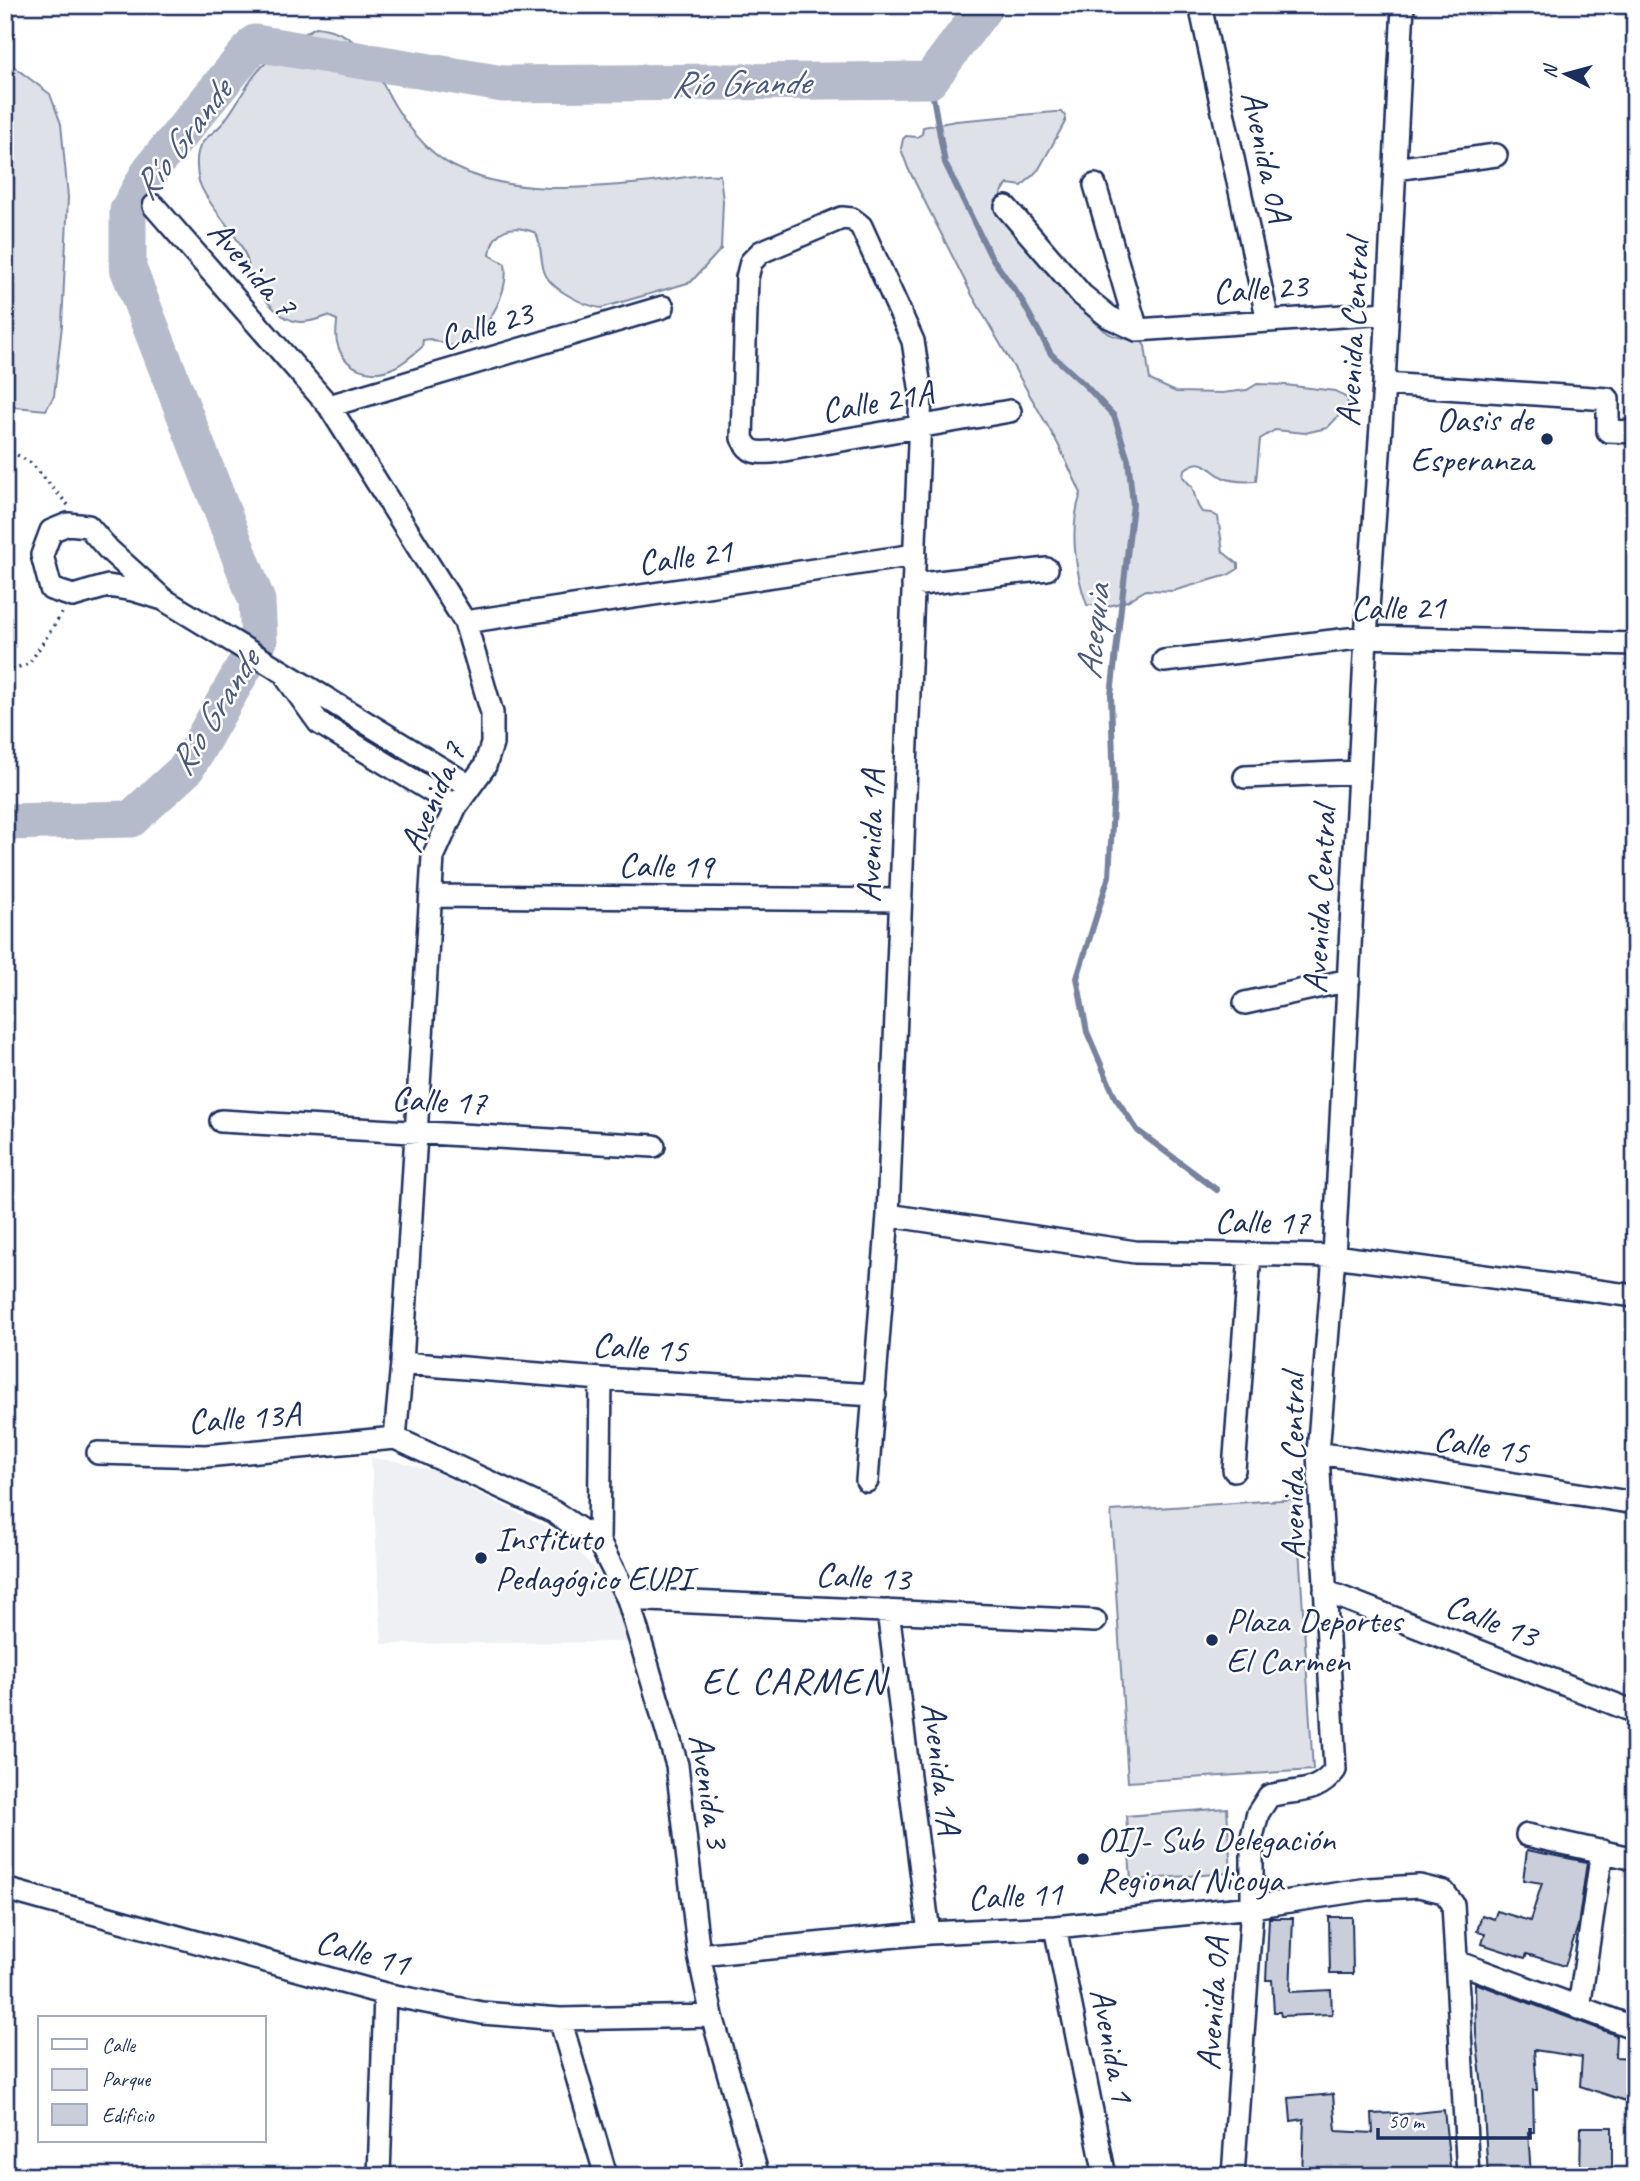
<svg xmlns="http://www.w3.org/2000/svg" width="1640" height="2181" font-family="Caveat,sans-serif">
  <rect width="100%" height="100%" fill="#fff"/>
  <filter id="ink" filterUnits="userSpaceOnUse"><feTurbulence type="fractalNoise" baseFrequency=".0143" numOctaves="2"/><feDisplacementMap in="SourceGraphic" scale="14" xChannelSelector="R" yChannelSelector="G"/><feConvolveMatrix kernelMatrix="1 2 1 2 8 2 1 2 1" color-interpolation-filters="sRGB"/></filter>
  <g filter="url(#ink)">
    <!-- built -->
    <path fill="#eff0f4" d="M371 1458 396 1461 434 1471 567 1537 603 1580 621 1612 629 1642 382 1644Z"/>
    <!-- green -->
    <path fill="#dee1e7" stroke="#7c88a2" stroke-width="2" d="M316 27C367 32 374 73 397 109 411 131 430 154 453 166 512 197 587 188 652 182 673 180 698 173 720 175L723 201 721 249 691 282 601 308C585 306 549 289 544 271 540 258 542 246 536 233 513 223 493 228 490 255L505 264C510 291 489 323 472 343L452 346 430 339 423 340 422 347C414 354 404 363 395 367 371 379 343 369 337 342 335 335 337 327 337 320L328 316C318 319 305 324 294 321 275 316 259 292 249 276 252 243 211 214 200 184 197 177 196 160 198 152 201 139 213 134 221 125 234 110 242 92 254 76 271 54 292 40 316 27Z
      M5 60 50 94 61 124 68 197 62 325 54 396 46 410 5 406Z
      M1055 112H1062L1065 116V122L1039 169 1022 186 1008 184C1001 191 998 198 999 208 1000 224 1093 326 1110 334 1119 339 1132 339 1142 342L1145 346 1150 380 1176 392 1222 393 1247 390 1257 384 1285 385 1335 391 1348 399 1347 407 1327 428 1305 433 1275 430 1260 439 1256 481C1244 482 1232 482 1222 477 1207 469 1203 455 1184 470L1183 477 1192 487 1198 506 1202 512 1211 513 1218 517 1223 552 1238 564V569L1228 575 1173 591 1146 590 1127 601 1109 606 1087 605C1075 572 1069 528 1081 493L1058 444 972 295 908 168 901 149 903 139 906 136 917 137 922 134 923 127 956 121Z
      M1296 1499 1313 1770 1128 1782 1111 1511Z
      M1227 1808 1231 1873 1131 1880 1126 1816Z"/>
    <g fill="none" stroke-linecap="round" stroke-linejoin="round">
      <!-- stream -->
      <path stroke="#77839f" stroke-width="6" d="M930 80 945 163 990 255 1021 299 1051 354 1085 385 1114 416 1128 459 1133 504 1111 695 1114 790 1109 876 1077 978 1087 1032 1115 1097 1138 1131 1217 1190"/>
      <!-- river -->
      <path stroke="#b5bbca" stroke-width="37" d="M5 822 131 819 186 769 259 641 257 601 128 268V210L151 169 255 43 503 84 930 80 986 5"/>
    </g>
    <!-- building -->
    <path fill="#caceda" stroke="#1b2f5e" stroke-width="2" d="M1527 1850 1587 1862 1578 1926 1565 1966 1527 1954 1525 1958 1482 1944 1485 1934 1477 1931 1482 1915 1494 1919 1497 1911 1530 1921 1542 1883 1523 1880Z
      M1329 1917H1352L1353 1974H1330Z
      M1269 1918H1293L1290 1992 1331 1990 1332 2014 1281 2016 1280 2012H1274L1272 1980H1266Z
      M1475 1983 1616 2035 1615 2057 1635 2058V2104L1580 2086 1582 2057 1534 2050 1537 2090H1533L1534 2132H1528L1531 2176H1488L1483 2095 1476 2034Z
      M1333 2094 1336 2131 1373 2133 1372 2114 1397 2113V2115L1444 2110 1451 2176H1302L1304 2119 1291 2121 1289 2098Z
      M1581 2127H1612V2170H1601V2176H1580Z"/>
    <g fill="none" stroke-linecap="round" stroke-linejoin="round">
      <!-- minor casing -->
      <g stroke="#1b2f5e" stroke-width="26">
        <path id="minor" d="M1200 5 1268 321
          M1395 169 1496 155
          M1095 185 1137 330
          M154 206 329 406 465 622 492 713V744L485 766 456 806 433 857 402 1363 395 1438
          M1006 207 1082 295 1109 317 1137 330 1387 313
          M1384 384 1608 399V431L1635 432
          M329 406 663 307
          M913 585 1047 569
          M163 599 133 590 108 586 73 596 51 589 42 555 51 531 68 524 88 526 108 549 163 599 470 786
          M465 622 915 555
          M1164 661 1366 637 1635 644
          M288 680 319 723 456 806
          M1245 777 1359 772
          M431 896 901 900
          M1245 1003 1349 980
          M221 1121 654 1146
          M888 1215 1135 1252 1334 1256 1635 1296
          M402 1363 601 1379 875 1395
          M601 1379 599 1542 628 1599 677 1765 699 1955 712 2016 758 2176
          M395 1438 554 1512 599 1542
          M98 1453 206 1456 395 1438
          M1318 1453 1635 1503
          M1234 1470 1250 1254
          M867 1481 888 1215 921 393 913 341 861 226 852 219 842 218 761 252 751 262 747 278 742 438C749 454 757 453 773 452L1010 411
          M1325 1591 1635 1712
          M628 1599 1095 1621
          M888 1611 929 1933
          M1527 1835 1635 1859
          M5 1889 385 1994 482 2013 560 2019 712 2016
          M1055 1927 1105 2176
          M699 1955 929 1933 1055 1927 1252 1907 1368 1889 1419 1886 1444 1892 1453 1904 1468 2176
          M1457 1962 1635 2028
          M1579 2008 1602 1851
          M560 2019 606 2176
          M379 2176 385 1994
          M1233 2176 1252 1907V1837L1258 1813 1269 1796C1296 1789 1317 1795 1335 1770L1318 1453 1334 1256 1366 637 1384 384 1403 5"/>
      </g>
      <!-- path -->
      <path stroke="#1b2f5e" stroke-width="3.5" stroke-dasharray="2 5" stroke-linecap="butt" d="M5 448 31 463 68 505
        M5 671 29 664 62 613"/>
      <!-- minor -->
      <use href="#minor" stroke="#fff" stroke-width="21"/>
    </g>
  </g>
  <!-- markers -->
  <g fill="#1b2f5e" stroke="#fff" stroke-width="2.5">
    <circle cx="1547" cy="439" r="7"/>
    <circle cx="481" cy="1558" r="7"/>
    <circle cx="1212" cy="1640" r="7"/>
    <circle cx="1083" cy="1859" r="7"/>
  </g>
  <g text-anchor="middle" stroke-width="5" stroke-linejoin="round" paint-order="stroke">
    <!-- street labels -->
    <g font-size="35" fill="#1b2f5e" stroke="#fff">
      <text transform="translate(1267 156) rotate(78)" y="12">Avenida 0A</text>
      <text transform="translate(253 268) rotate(49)" y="12">Avenida 7</text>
      <text transform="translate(1260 288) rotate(-4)" y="12">Calle 23</text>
      <text transform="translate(486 325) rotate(-17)" y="12">Calle 23</text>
      <text transform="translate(1352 333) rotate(-87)" y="12">Avenida Central</text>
      <text transform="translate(877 401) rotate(-10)" y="12">Calle 21A</text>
      <text transform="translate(685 556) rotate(-8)" y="12">Calle 21</text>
      <text transform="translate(1398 607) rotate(-1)" y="12">Calle 21</text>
      <text transform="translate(432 797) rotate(-66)" y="12">Avenida 7</text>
      <text transform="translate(870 836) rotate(-88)" y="12">Avenida 1A</text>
      <text transform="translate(666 865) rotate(1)" y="12">Calle 19</text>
      <text transform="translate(1319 900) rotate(-87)" y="12">Avenida Central</text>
      <text transform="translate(439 1100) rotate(3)" y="12">Calle 17</text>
      <text transform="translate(1262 1221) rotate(1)" y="12">Calle 17</text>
      <text transform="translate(640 1347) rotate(4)" y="12">Calle 15</text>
      <text transform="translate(244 1417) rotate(-4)" y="12">Calle 13A</text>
      <text transform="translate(1481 1445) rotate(9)" y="12">Calle 15</text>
      <text transform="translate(1292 1467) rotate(-90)" y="12">Avenida Central</text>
      <text transform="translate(863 1576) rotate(3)" y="12">Calle 13</text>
      <text transform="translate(1492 1620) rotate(21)" y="12">Calle 13</text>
      <text transform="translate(942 1768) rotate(83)" y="12">Avenida 1A</text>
      <text transform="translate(710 1791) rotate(81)" y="12">Avenida 3</text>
      <text transform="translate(1015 1895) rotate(-3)" y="12">Calle 11</text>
      <text transform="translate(363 1952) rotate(15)" y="12">Calle 11</text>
      <text transform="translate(1212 2004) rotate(-86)" y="12">Avenida 0A</text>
      <text transform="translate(1113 2045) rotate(79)" y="12">Avenida 1</text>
    </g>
    <!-- poi labels -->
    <g font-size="35" fill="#1b2f5e" stroke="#fff" text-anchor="start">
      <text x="1533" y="431" text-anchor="end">Oasis de<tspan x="1533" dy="40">Esperanza</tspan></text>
      <text x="495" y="1550">Instituto<tspan x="495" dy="40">Pedagógico EUPI</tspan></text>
      <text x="1226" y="1632">Plaza Deportes<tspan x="1226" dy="40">El Carmen</tspan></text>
      <text x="1097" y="1851">OIJ- Sub Delegación<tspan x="1097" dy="40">Regional Nicoya</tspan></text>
    </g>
    <!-- water labels -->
    <g font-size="37" font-style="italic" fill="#49597e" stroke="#fff">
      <text transform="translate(740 82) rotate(-1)" y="13">Río Grande</text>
      <text transform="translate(181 139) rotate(-53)" y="13">Río Grande</text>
      <text transform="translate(1092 632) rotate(-84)" y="13">Acequia</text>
      <text transform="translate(213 712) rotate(-58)" y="13">Río Grande</text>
    </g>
    <!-- neighbourhood labels -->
    <g font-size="37" letter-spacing="2" fill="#1b2f5e" stroke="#fff">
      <text x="794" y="1693">EL CARMEN</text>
    </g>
  </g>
  <!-- margin -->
  <rect width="1640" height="2181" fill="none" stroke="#fff" stroke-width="28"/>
  <rect x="14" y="14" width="1612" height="2153" fill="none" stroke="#1b2f5e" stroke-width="2.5" filter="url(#ink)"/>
  <!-- legend -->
  <rect x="38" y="2016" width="228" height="126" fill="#ffffff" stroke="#a4acbf" stroke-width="2"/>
  <rect x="52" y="2039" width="35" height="10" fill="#ffffff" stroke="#a4acbf" stroke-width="2"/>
  <text x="102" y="2052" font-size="21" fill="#1b2f5e">Calle</text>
  <rect x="52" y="2069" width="35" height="21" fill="#dee1e7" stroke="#a4acbf" stroke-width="2"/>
  <text x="102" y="2086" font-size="21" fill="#1b2f5e">Parque</text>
  <rect x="52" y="2104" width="35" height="21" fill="#caceda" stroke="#a4acbf" stroke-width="2"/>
  <text x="102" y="2122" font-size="21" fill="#1b2f5e">Edificio</text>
  <!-- north arrow -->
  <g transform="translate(1566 74) rotate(276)" stroke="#ffffff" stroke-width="5" paint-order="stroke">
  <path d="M0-5L12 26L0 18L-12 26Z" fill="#1b2f5e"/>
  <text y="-10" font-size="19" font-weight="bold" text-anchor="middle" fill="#1b2f5e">N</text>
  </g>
  <!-- scale -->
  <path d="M1378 2128v10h152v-10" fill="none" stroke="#1b2f5e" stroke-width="3.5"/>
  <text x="1388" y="2128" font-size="21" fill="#1b2f5e" stroke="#ffffff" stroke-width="5" paint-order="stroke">50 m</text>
</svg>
